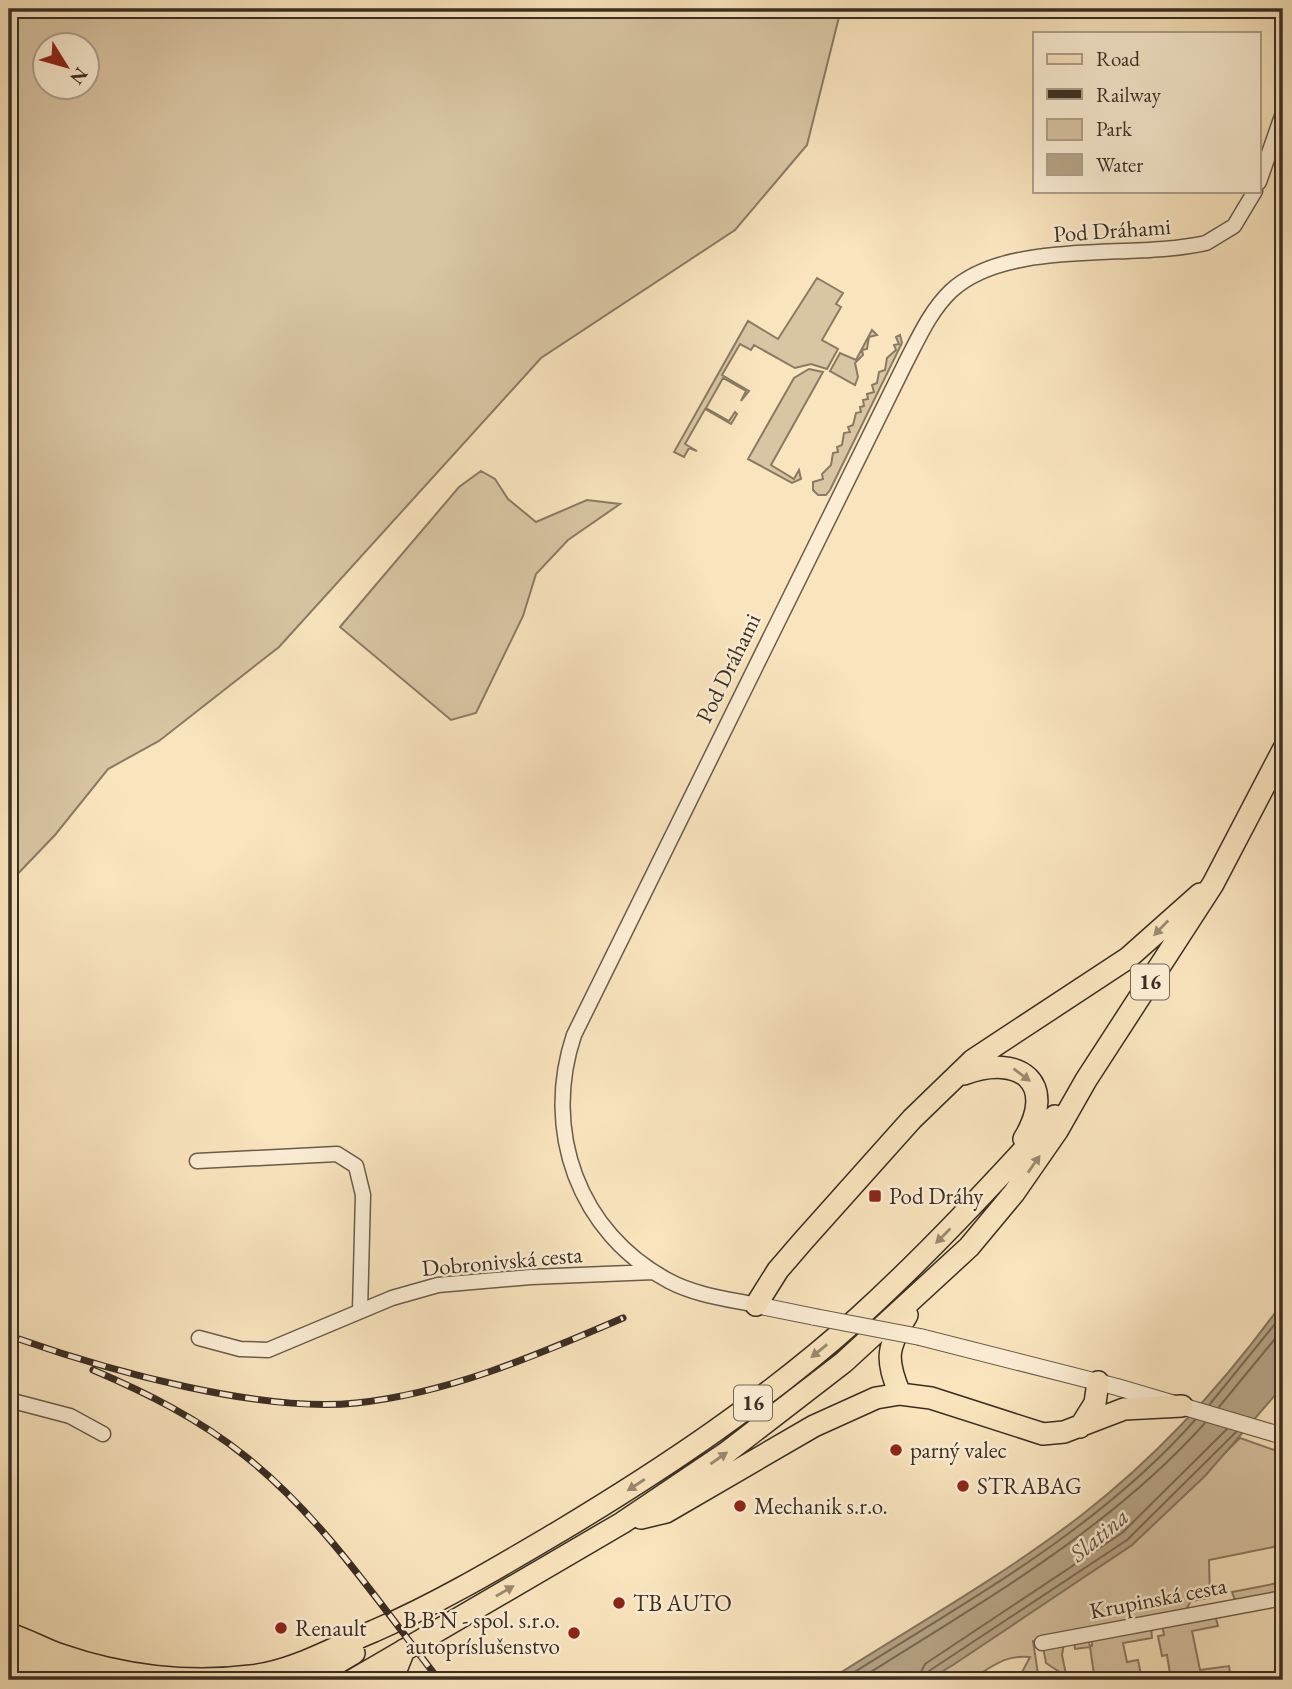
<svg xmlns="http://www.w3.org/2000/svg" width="1292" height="1689" font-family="'EB Garamond',serif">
  <rect width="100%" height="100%" fill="#f9e4bd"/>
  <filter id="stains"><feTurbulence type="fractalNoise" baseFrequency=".00286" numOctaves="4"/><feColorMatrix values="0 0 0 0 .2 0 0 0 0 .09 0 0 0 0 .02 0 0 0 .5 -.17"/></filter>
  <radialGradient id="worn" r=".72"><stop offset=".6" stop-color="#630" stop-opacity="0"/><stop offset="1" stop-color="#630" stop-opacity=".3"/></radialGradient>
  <!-- green -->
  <path fill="#d9c5a3" stroke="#8a7a64" stroke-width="2" fill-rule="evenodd" d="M9 9H841L807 145 735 230 541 358 279 647 159 741 108 769 55 835 9 883ZM46 46H88V88H46Z
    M817 278 843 293 836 304 841 307 822 340 838 349 827 369 811 364 795 368 754 345 751 350 740 344 722 375 749 391 741 401 746 391 723 378 706 408 729 421 735 412 737 414 731 424 705 409 685 444 697 451 689 448 684 457 674 452 748 321 778 339Z
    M872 330 877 335 869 337 867 349 862 350 863 355 855 363 858 377 855 385 830 371 840 353 856 360Z
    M900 335 902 343 830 490 826 495H818L813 490V482L823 479 822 474 831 465 833 453 838 452 837 447 842 445 844 433 850 432 848 427 853 425 856 413 861 412 860 407 864 406 863 400 868 399 867 394 874 392 872 385 877 383 879 372 885 370 887 358 896 350 894 345 899 344 896 337Z
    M809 369 823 372 771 465 794 479 799 470 801 479 792 483 748 459 794 378Z
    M481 471 495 479 508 499 536 522 587 500 620 504 568 540 536 574 523 616 476 713 451 720 340 627 459 487Z
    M1240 1438 1277 1451 1283 1491V1545L1209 1560 1210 1598 1191 1601 1184 1613 1033 1641 1038 1674 1047 1672 1043 1680 1023 1679 1021 1674 1030 1657C1007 1655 997 1663 975 1677L974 1680H928L1132 1545Z
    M1278 1583 1279 1594 1235 1600 1232 1592Z
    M1215 1615 1218 1626 1192 1631 1200 1670 1229 1666 1231 1678 1260 1674 1261 1680H1171L1167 1655 1162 1656 1158 1636 1164 1635 1162 1624Z
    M1151 1626 1152 1638 1123 1643 1127 1662 1138 1660 1142 1680H1080V1677L1094 1674 1090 1647 1075 1649 1074 1642 1088 1640 1090 1646H1092V1640Z
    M1064 1643 1062 1655 1067 1679 1074 1680 1062 1678 1064 1675 1046 1663 1043 1647Z"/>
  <!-- water -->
  <path fill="#b8a689" stroke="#867661" stroke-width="2" d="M1283 1302V1386L1205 1476 1132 1545 953 1665 928 1680H829C914 1626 1003 1576 1083 1514 1160 1454 1226 1381 1283 1302Z"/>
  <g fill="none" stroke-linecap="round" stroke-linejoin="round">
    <!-- shore -->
    <path stroke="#7a6a56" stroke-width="2" d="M1210 1404 1283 1314
      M1219 1407 1283 1329
      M842 1680C965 1602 1098 1530 1195 1420
      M858 1680C980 1603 1108 1531 1205 1423
      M917 1680 925 1664 1122 1533 1227 1429
      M926 1680 929 1671 1127 1540 1236 1432"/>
    <!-- minor casing -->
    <g stroke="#6a5c4a" stroke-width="17">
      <path id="minor" d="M1259 182 1283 113
        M197 1161 337 1154 356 1166 363 1195 360 1311
        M756 1305C728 1299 695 1295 669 1281 578 1233 542 1130 574 1035L905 364C918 339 930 311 951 291 1008 238 1131 260 1206 243L1234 226 1255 191
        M199 1338 240 1349 268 1350 392 1298 438 1285 531 1277 654 1272
        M9 1400 70 1416 103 1434
        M1042 1643 1283 1598"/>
    </g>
    <!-- tertiary casing -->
    <g stroke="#6a5c4a" stroke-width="18">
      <path id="tertiary" d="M756 1305 815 1317
        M920 1337 1117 1387 1283 1436"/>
    </g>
    <!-- primary casing -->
    <g stroke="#3b2e24" stroke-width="24">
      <path id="primary" d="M964 1074C1020 1053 1058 1083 1024 1139
        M756 1305 778 1270 803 1241 912 1119 973 1060 1128 958 1200 894
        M900 1394C885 1358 887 1348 907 1315
        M1080 1427 1095 1403 1098 1382
        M641 1518 666 1512 814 1426 876 1398 900 1394 931 1398 1043 1434 1064 1432 1124 1409 1182 1406
        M9 1634C27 1639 43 1649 61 1655 121 1676 188 1684 251 1676 295 1671 334 1647 374 1631 439 1603 499 1567 560 1531 665 1468 768 1399 859 1317 928 1254 992 1185 1055 1116
        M24 1652 70 1680
        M9 1660 30 1680
        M308 1680 354 1653
        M353 1680 622 1523 726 1453 844 1362 969 1247 1014 1193 1057 1131 1086 1080 1213 884 1283 750
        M392 1680 404 1650"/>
    </g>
    <!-- minor -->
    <use href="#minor" stroke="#fbedd4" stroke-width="14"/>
    <!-- tertiary -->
    <use href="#tertiary" stroke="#fbedd4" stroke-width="16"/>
    <!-- primary -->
    <use href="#primary" stroke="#f9e4bd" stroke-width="21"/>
    <!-- rail casing -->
    <g stroke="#3b2e24" stroke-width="7">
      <path id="rail" d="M19 1339C110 1371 261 1413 356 1403 450 1393 537 1355 623 1318
        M93 1370C147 1393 199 1419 245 1456 322 1517 379 1603 439 1680"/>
    </g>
    <!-- rail -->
    <use href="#rail" stroke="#fbedd4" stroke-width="4.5" stroke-dasharray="13" stroke-linecap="butt"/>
    <!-- tertiary-bridge casing -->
    <g stroke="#6a5c4a" stroke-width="18" stroke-linecap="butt">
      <path id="tertiary-bridge" d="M815 1317 920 1337"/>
    </g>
    <!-- tertiary-bridge -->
    <use href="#tertiary-bridge" stroke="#fbedd4" stroke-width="16"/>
  </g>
  <!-- one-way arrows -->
  <defs><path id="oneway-solid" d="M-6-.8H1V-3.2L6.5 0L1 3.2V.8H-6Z" transform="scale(1.75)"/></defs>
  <g fill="#9a8970">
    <use href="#oneway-solid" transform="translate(1161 928) rotate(134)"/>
    <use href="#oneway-solid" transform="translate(1022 1075) rotate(37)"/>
    <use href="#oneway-solid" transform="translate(1034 1164) rotate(-55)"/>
    <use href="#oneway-solid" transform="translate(943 1236) rotate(135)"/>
    <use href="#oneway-solid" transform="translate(819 1351) rotate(141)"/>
    <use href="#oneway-solid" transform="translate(719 1458) rotate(-35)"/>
    <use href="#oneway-solid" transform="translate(636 1485) rotate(147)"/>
    <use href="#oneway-solid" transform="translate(505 1591) rotate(-30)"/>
  </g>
  <!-- markers -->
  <g fill="#8f2418" stroke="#fbedd4" stroke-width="2.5">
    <rect x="868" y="1189" width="14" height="14" rx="3.5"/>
    <circle cx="896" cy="1450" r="7"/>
    <circle cx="963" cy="1486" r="7"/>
    <circle cx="740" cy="1506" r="7"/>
    <circle cx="619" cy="1603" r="7"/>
    <circle cx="281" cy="1628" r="7"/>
    <circle cx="574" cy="1633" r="7"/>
  </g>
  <g text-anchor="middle" stroke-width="5" stroke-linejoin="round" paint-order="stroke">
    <!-- shield labels -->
    <g fill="#fbedd4" stroke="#756759" stroke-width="2">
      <rect x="1131" y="964.5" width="38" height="35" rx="5"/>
      <rect x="734" y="1385.5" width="38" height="35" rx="5"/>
    </g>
    <g font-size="21" font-weight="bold" fill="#3b2e24">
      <text x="1150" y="989">16</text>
      <text x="753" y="1410">16</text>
    </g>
    <!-- street labels -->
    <g font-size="23" fill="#3b2e24" stroke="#fbedd4">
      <text transform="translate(1112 230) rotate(-4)" y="8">Pod Dráhami</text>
      <text transform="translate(728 668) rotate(-64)" y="8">Pod Dráhami</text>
      <text transform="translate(502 1261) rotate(-5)" y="8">Dobronivská cesta</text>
      <text transform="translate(1158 1598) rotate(-11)" y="8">Krupinská cesta</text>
    </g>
    <!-- poi labels -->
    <g font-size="23" fill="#3b2e24" stroke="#fbedd4" text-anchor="start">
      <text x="889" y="1204">Pod Dráhy</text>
      <text x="910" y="1458">parný valec</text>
      <text x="977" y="1494">STRABAG</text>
      <text x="754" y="1514">Mechanik s.r.o.</text>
      <text x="633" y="1611">TB AUTO</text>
      <text x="560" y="1628" text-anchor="end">B B N - spol. s.r.o.<tspan x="560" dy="26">autopríslušenstvo</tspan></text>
      <text x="295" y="1636">Renault</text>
    </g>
    <!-- water labels -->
    <g font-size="24" font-style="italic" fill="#605242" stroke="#fbedd4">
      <text transform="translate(1099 1535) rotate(-40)" y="8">Slatina</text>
    </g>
  </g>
  <!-- margin -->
  <rect width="1292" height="1689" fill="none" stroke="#f9e4bd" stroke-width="35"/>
  <rect x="10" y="10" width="1271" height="1668" fill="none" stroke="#3b2e24" stroke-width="3.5"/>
  <rect x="18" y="18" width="1257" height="1654" fill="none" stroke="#3b2e24" stroke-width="2"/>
  <!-- legend -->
  <rect x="1033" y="32" width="228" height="161" fill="#fbedd4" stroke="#aea18e" stroke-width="2"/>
  <rect x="1047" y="54" width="35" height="10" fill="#f9e4bd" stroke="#aea18e" stroke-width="2"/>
  <text x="1096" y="66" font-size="21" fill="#3b2e24">Road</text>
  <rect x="1047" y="89" width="35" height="10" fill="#3b2e24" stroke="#aea18e" stroke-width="2"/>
  <text x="1096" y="102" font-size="21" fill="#3b2e24">Railway</text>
  <rect x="1047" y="119" width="35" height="21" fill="#d9c5a3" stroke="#aea18e" stroke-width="2"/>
  <text x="1096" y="136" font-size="21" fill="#3b2e24">Park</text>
  <rect x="1047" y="154" width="35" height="21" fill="#b8a689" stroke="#aea18e" stroke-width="2"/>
  <text x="1096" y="172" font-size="21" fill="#3b2e24">Water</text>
  <!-- north arrow -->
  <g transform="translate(66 66) rotate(127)"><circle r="33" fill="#fbedd4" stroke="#aea18e" stroke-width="2"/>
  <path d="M0-5L12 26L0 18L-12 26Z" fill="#8f2418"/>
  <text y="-10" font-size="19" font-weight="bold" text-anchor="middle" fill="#3b2e24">N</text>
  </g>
  <rect width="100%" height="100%" filter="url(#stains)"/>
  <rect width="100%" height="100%" fill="url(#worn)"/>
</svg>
